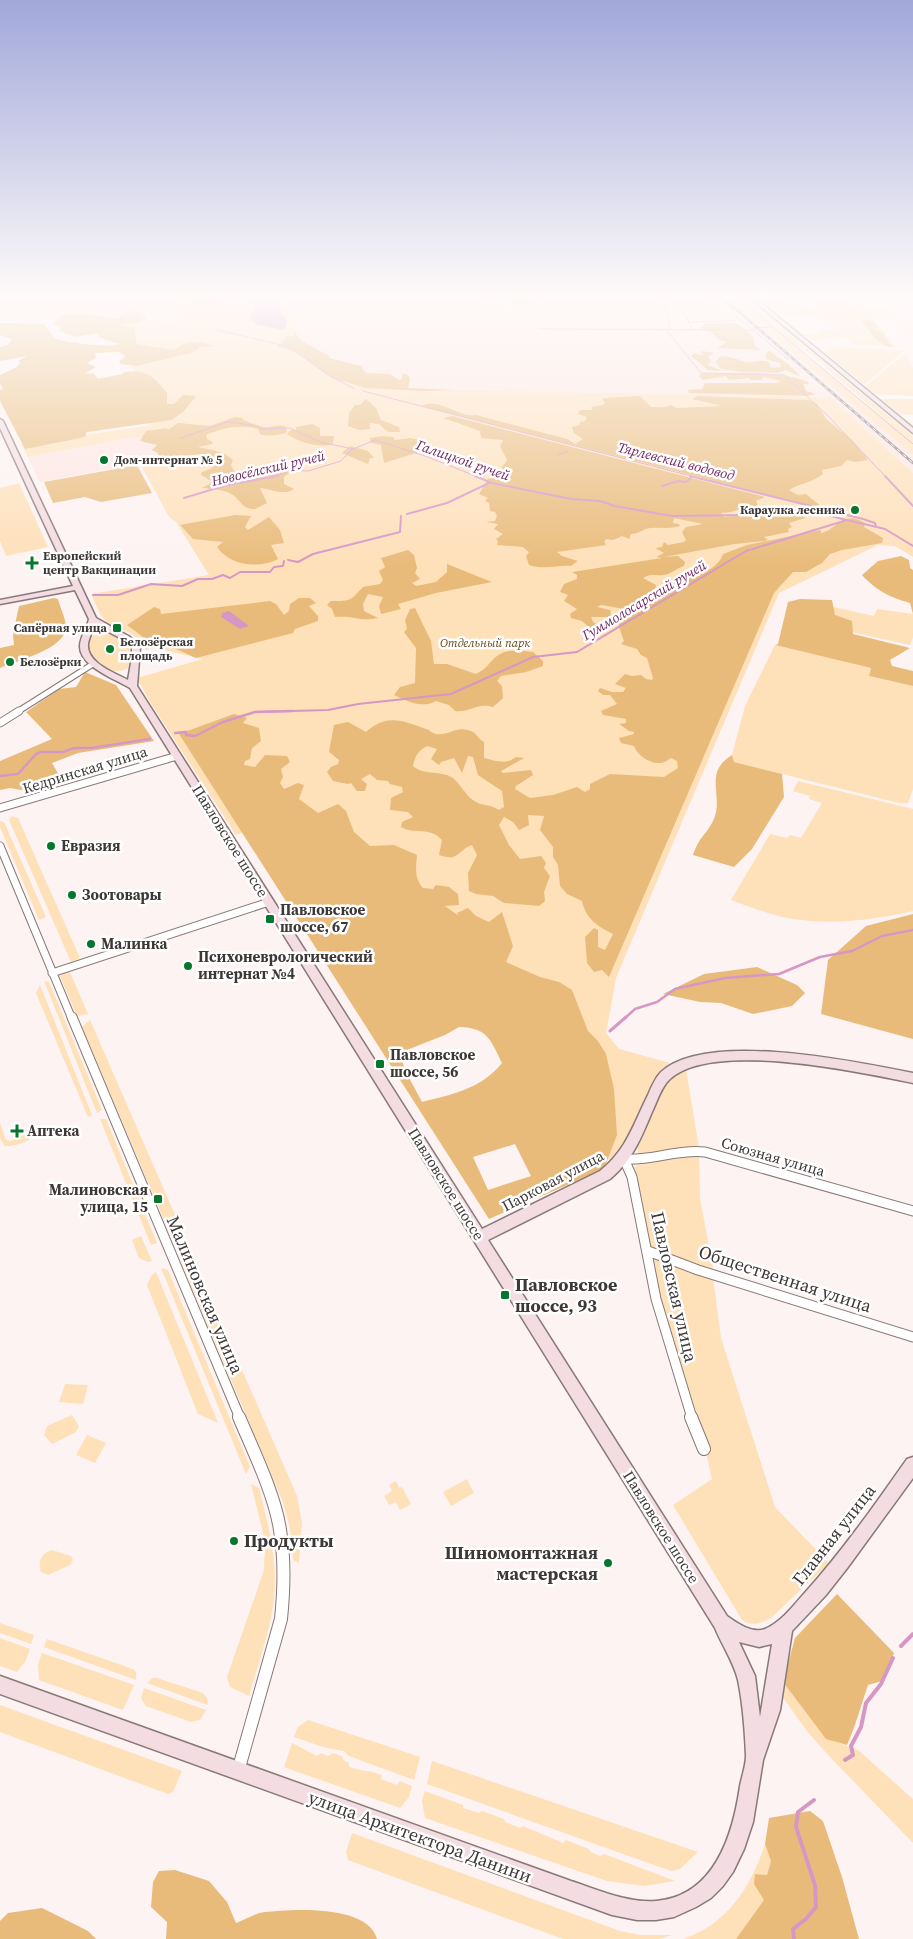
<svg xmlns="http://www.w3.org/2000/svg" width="913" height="1939" font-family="'Source Serif 4',serif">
  <rect width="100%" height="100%" fill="#fdf3f2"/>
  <!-- built -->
  <path fill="#fde5e1" d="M0 297H162L182 321 84 319 0 320Z
    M291 297H480L530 307 533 297H712L825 393 715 297H732L844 390 869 416 913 455V473L830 397 386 389 302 341 298 328 294 329 297 320 288 306Z
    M247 298 255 307 254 312 238 313 230 303 241 301 240 299Z
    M894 316 913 317V337L900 335Z
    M135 437H159L209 455 142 467 140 463 40 482 28 457Z"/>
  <!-- green -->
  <path fill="#fee0b9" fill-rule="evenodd" d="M38 297 60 298 63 309 43 311Z
    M162 297H226L238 313 254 312 255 307 247 297H291L288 306 296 317 294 328H298L302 341 386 389 830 397 913 473V557L895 546 878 545 779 593 616 978 606 1033 619 1049 670 1063C642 1090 635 1142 609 1163L601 1073 298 813 236 835 150 702 137 678 203 659 153 648 146 650C132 625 117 633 104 619 98 613 95 601 91 594L209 575 176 522 169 517 142 467 208 455 159 437H135L28 457 21 444 146 426 153 422 97 379 134 372 125 340 83 322H53L58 317 82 314 84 319 181 321Z
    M727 297H745L913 436V455L764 328 768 327H763ZM775 330 795 345 803 348 901 433Z
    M766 297H777L778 301 816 308 818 306 813 299H816L814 297H846L850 306 888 307 890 315 894 318 873 319 894 344 904 347 887 343 899 347 855 345 846 338 817 339 822 343 847 346C830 345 815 344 802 334H819L820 331 835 330V325L870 337 812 315 821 319 806 315H779L762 301Z
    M831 347 901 350 904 351 864 385 823 351Z
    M905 353 910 354 907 355 913 368V396L875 394 866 386Z
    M881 399H913V415L900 414Z
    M19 483 48 547 6 556 0 541V488Z
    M816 603 874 616 877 609 913 614V637L910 645 806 622Z
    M104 632C118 633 130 643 134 657L130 667C102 685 67 638 104 632Z
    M775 645 871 668 869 676 913 686V789L908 803H899L734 762 732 755 745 706Z
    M798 781 913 809V911C869 921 819 927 775 915 760 911 745 905 731 900L770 834 787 838 790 835 801 838 822 803 809 799 810 796 793 791Z
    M12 816 18 818 80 958 71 962 9 820Z
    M0 821 4 822 46 917 39 920 0 827Z
    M69 970 88 1014 77 1016 60 976Z
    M44 981 49 982 102 1110 97 1113Z
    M40 985 92 1115 88 1117 36 993Z
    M90 1020 182 1231 171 1237 82 1027Z
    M686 1069 699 1148 639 1156 637 1146 668 1080Z
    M100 1119H106L157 1243 151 1245Z
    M0 1123 6 1140 10 1141 36 1130 37 1133C32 1141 14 1147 5 1146L0 1138Z
    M699 1154 700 1198 714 1274 651 1248 633 1172 634 1167 638 1165 681 1155Z
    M141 1236 152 1261 148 1262 139 1258 132 1240Z
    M192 1255 297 1496 302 1523 299 1563 293 1560 290 1528 283 1502 182 1264 186 1258Z
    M651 1255 713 1278 721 1338 775 1507 829 1563 771 1618C762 1623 751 1627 742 1620L673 1505 712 1479 707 1457 708 1449 704 1445 658 1293Z
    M161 1268 168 1270 250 1467 246 1474Z
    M156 1272 218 1423 198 1414 147 1285 151 1276Z
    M65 1384 88 1385 83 1404 59 1402Z
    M72 1415 79 1426 76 1432 52 1444 44 1435 47 1426Z
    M87 1435 106 1443 95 1463 76 1455Z
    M467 1479 474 1493 451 1506 443 1492Z
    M396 1481 399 1488 402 1487 411 1504 400 1510 396 1502 389 1505 384 1496 392 1491 389 1485Z
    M251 1484 259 1488C268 1524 278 1561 274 1599 270 1632 258 1664 249 1696L230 1687 227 1677 264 1570 265 1541Z
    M52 1550 71 1556 73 1560 70 1565 48 1575 41 1572C37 1562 42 1553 52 1550Z
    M0 1623 34 1635 31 1644 0 1633Z
    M0 1638 30 1649 26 1660 17 1672 0 1666Z
    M47 1639 133 1669 136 1672V1680L44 1647Z
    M42 1653 134 1685 123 1710 39 1680 38 1664Z
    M152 1678H157L203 1693 207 1698 208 1705 147 1683Z
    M783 1682 826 1738 858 1750 913 1799V1843L829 1756 806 1730 782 1696Z
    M144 1688 206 1710 200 1720 191 1722 146 1706 141 1698Z
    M0 1705 182 1771 173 1792 168 1794 0 1732Z
    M308 1720 420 1757 414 1780 349 1756 344 1751 326 1748 294 1737 298 1727Z
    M292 1743 317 1756 321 1753 328 1756 333 1753 342 1756 344 1761 349 1763V1767C360 1771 369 1770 382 1775L381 1779 397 1785 400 1781 412 1786 409 1797 400 1808 284 1767Z
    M432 1761 698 1852 680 1869 671 1871 427 1784Z
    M425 1791 463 1805V1808L479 1813 482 1811 504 1819 505 1822 520 1828 523 1826 563 1843 566 1840 589 1849 591 1852 600 1856 604 1854 675 1881 644 1886 607 1881 425 1818 422 1801Z
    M352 1833 620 1931 640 1935H672L660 1939H563L348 1860 346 1852Z
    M765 1844 771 1861 767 1875 755 1874 765 1900 736 1939H684C728 1923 751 1887 765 1844Z"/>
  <!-- forest -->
  <path fill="#e9bb7a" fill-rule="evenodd" d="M183 297H212L221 306 190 304 194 300 182 299Z
    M482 297H532L530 306Z
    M132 310 142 313 146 319 138 323 117 325 136 328 134 331 136 335V344L175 350C185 339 200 342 214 346L200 347 195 352 136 366 121 364 119 361 126 356 118 352 95 353 96 358 87 363 96 367 85 373 94 374 98 379 123 374 124 372C147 370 152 375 167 393V404H174L183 395 196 396 184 411 172 420 87 432 85 437 25 449 0 401V390L3 389 0 384V375L17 367 20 363 18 361 27 356 0 361V347L8 345 12 339 0 335V323L44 324C48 329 52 337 57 339 67 343 111 348 119 344L98 337 99 333 75 337 60 331V326L52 324C55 322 58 317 61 316 76 308 105 320 121 318L119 315Z
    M864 319 873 321 877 325 875 330 883 333 893 347C879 348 870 331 861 320Z
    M705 323H735L744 328 754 338V345L761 350 717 348 727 342 719 340 712 333 700 328Z
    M294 331 299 339 329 356V358L361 366 366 373 390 374 399 380 402 379V374H406L410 378 408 388 454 390 421 391 366 388 332 378 301 356 288 349 277 347 284 342 285 336H293Z
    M702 351 715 353 708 356 711 361 708 365 722 371 708 370 691 356 694 353 703 356 701 352Z
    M769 351 788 364 801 377 786 370 777 373 744 372 721 369 716 362 719 357C728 354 738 361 748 362 756 362 760 359 769 362L771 368 781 367 780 363 766 359V353Z
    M702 373C736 374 777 369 808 382L809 384H803L806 391 816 394 808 396 689 393 688 390 702 389 705 383H775L781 381 763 377 762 380H749L750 378 729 380 726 376 703 380 699 376Z
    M640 396 651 407H666L671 405 677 408 722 406 692 399 698 396 809 400 817 404 826 419 853 441 868 460 855 462 847 460 841 466 822 470 823 474C812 483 800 483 789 490L798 495 806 494 823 508H819L422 406C436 396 462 419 476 415L567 439 575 444 583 439 574 433 572 427 580 425V422L585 421 587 417 578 414 580 410H593L591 407 603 405 605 402 602 399 605 398Z
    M366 399 376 408 381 420 399 427 400 432H388L379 424 370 423V429L359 430 348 426 349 413 355 405H360Z
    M452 416 765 497 756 501 758 506 756 507C743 506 734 513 721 513L724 517C734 516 743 515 753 516 757 516 760 513 763 513 776 512 789 509 801 511L805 518 789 523 792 527 788 529 789 532 764 537 768 540 765 541 734 544 664 557 678 556 685 562 684 566C677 568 671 574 664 575 655 576 651 573 643 578L656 585 655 592 661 594C675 573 714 580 723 554L747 545 821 530V533C837 531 841 509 865 523L864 527 883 538 882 543 842 550 830 554 822 563 806 572H793L774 593 609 977 602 970 594 972 587 963 585 937 594 928 598 930V947L605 950 613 934C597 926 586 919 582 901L567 894 560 886 558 865 553 857V847L540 830 544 816 528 815 529 825 519 830 513 822 504 817 499 825 509 845 520 859 541 856 546 863 544 868 550 876 544 892 545 901 539 906 504 903 493 896 476 894 469 891 468 873 477 855 472 845C456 851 460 862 439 855L442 840C430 826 414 835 401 827L402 822 413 817 408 812 390 810 391 798 403 792 402 787 390 784 388 781 377 780 370 774 361 779 367 784 365 791H357L351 783 348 784 333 781 327 772 331 767 338 764 339 760 329 752 334 725 348 722 366 732C387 713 403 721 426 729 430 730 433 734 436 734 450 736 457 724 473 732 477 734 479 740 484 742V758C496 761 506 765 516 757L524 758 501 771 503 773 531 770 533 775 516 786 515 789 530 798 553 795 577 787 585 792 590 789V784L610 774 664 777 678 768 677 761 671 758C667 760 665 763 660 763 650 764 637 755 634 746L621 743 619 738 634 734V732L629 731 619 724 626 723V719L603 715 601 711 617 704 610 695H603L598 691 600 688 612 692H623L626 688 615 684 625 674 632 676 641 675 646 679 652 680 653 678 647 658 641 655 637 649 621 644 624 641 619 627V621L640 609 630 610 601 605 597 607 610 610 611 617H591L593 622 599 625 604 623V628H590L582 621 571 618 570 614 577 609 564 601 568 595 560 592 564 584 577 579V575L572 572 662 558 656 557 664 553 655 548 662 547 664 542 668 545 684 542 686 540 682 532 686 527 703 524 669 517 674 518 673 523 679 524 680 526C668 530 657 526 646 529 640 531 638 534 631 534L629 539 622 536 613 540 606 539 604 542 606 545 557 552 562 556 578 561 571 566C557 565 543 570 529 565L526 556 529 552 523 547 497 545 498 541 496 539 503 534 494 529 498 524 486 522 495 521 497 516 495 512 490 511 489 503 485 501 488 498 479 494 488 479 499 475V472L507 460 500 446 503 440 481 438 480 431 443 418ZM427 746 437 749 431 759 439 765 441 762 454 758 462 773 468 756 473 757 478 775 502 791 504 807 499 810C489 804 486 806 478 803 466 798 462 785 453 778 441 770 424 776 413 766 415 756 418 751 427 746Z
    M235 417 243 418V420C250 422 256 426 263 427 271 428 278 424 285 426L287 430 286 433C278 435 268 437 260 434L258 429C242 424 221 428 206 435L207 439 213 442 212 444 198 447C211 450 222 450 233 460L231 465 236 475C253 477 269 468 286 470L289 473 284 477V484L294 489C283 496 271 489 260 488L267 503 255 509C242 509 242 502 233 495 224 489 212 489 202 488L213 482 201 475 202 472 213 468 204 465 203 454 158 459V453L152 450 157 445 140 441 146 431 167 428 168 430 178 423 210 426Z
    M312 424 320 428V436H334L333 443C322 450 296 441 287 434L290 430H296V427Z
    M382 436 393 437 395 440 410 438 420 440 423 443 422 451 384 463 381 445 371 443 370 438Z
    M350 446 368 451 374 458H370L368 464 342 453Z
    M137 465 152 493 101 502 85 497 53 503 44 482Z
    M235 515 251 516 245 527 248 530 269 517 280 530 284 543 271 545 278 559C259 569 230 566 217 547L223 542 193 539 180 525Z
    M408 550 414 555 417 568 415 573 420 579 412 583 416 586 436 582 447 572V564L492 582 436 593 398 604 401 609 381 614 379 606 383 597 368 594 363 604 364 611 378 618C359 622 354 615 335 617L332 609 327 605 331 601C352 601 350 601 363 587L380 584 383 580 379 571 385 567 381 558Z
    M901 556 909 560 910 568 913 570V614L910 603C889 597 877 591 862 575L878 561Z
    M54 598 58 599C60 607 65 617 66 626 67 649 17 660 0 668V648L14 645 13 634 19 606Z
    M299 598H310L316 603 309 606 318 616V621L295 629 293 633 196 658 176 649 155 646 127 625 154 607 160 609 161 614 270 601 276 604 284 615 289 611 290 604Z
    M800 599 832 600 835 615 852 621 853 634 910 648 890 660 892 666 913 671V686L869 676 871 668 775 645 778 644 788 602Z
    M415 608 431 641 434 664H447L476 674C487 669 489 662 497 656 507 648 522 651 533 652L543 661V666L526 672 501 676 497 681 502 686 503 698 493 707C478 702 469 713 455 711L449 705 436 701C423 709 406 701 394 695L400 687 415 683 416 648 404 632 407 629 405 620 410 609Z
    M85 672 116 685 154 741 78 753 52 763 64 784 21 790 10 788 0 790V761L52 739 26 712 59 689 76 687Z
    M234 714 247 718 243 723 259 728 261 741 252 748 250 759 245 761 244 765 255 767 265 755 287 756 290 762 281 769 283 777 280 783 284 789 298 783 304 785 299 799 318 813 338 804 346 811 354 832 370 846 394 845 417 855C416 868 414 878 423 888L433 889 436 885 449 887 458 894 459 905 445 906 459 916 457 913 468 908 476 916 489 922 502 912 513 946 506 962 540 977 559 982 572 990 588 1031 598 1041 606 1054 614 1089 617 1135 604 1169 489 1219 179 734ZM459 1027C488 1028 490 1039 502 1063 481 1089 453 1094 422 1102L406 1072 399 1053 445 1035ZM515 1144 531 1176 488 1190 473 1157Z
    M732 755 734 762 782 774 784 797 752 849 734 867 693 855C699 837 706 835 713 821 725 797 702 773 732 755Z
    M913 914V1039L821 1014 828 960 866 926Z
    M757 967 797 985 805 993 792 1006 753 1014 721 1003 700 1002 663 994 704 974Z
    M837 1594 894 1653 882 1681 868 1685C861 1705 856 1725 847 1745L826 1739 783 1682 795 1638Z
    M810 1811 823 1821 842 1877 859 1939H736L764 1900 754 1884 755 1874 767 1875 771 1861 765 1844 769 1818Z
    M175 1870 209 1881 227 1902 236 1923C245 1920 255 1913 265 1912 292 1909 368 1904 377 1939H166L167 1922 151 1907 153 1882 159 1871Z
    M42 1908 88 1931 96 1939H0V1921L8 1913Z"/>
  <!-- water -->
  <path fill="#d797c5" d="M247 297H280L279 306 287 323 284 330 257 325 250 318 255 307Z
    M229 611 249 626 240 629 221 617 222 613Z"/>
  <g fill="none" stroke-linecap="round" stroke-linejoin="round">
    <!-- stream-far4 -->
    <path stroke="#d797c5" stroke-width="1" d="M663 297 665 308
      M678 297 683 308
      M717 297 733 310 731 312 789 360
      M744 303 913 444
      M666 309 670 329
      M683 309 692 330
      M689 322 735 321
      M753 328 772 327
      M538 329 755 330
      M217 330 248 337
      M667 331 701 373 784 375 828 416 886 477
      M251 338 265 341
      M281 340 328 375 355 389
      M268 342 286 346
      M363 391 695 477
      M181 438 227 422 259 426 260 429 290 428 320 442 353 449
      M558 455 568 451
      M271 477 292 470 308 471 341 461 351 450 375 440 425 456 478 477"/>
    <!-- stream-far3 -->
    <path stroke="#d797c5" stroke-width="2" d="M475 476 492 483 571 499 600 501 615 506 672 516 750 515 776 511 820 513 846 520
      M690 476 863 519 875 523 876 526
      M885 476 913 506
      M662 486 678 481 686 482 692 477
      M184 498 227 485 278 476
      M407 514 447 503 489 483
      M288 560 298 562 313 554 400 532 401 516
      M93 595H118L151 584 182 586 198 579H212L223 575 230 578 240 572H270L274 567 283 566 284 561
      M254 712 328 710 358 704 451 694 533 657 577 652 746 551 847 520 885 529 913 546"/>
    <!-- stream-far2 -->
    <path stroke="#d797c5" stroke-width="2.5" d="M175 733 186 732V735L195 736 223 722 255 712 292 711
      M0 776 18 774 36 754 41 752H63L74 748H91L150 739
      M624 1019 635 1009 657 1002 675 989 725 978 779 974 820 957 852 951 882 936 913 930"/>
    <!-- stream-far1 -->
    <path stroke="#d797c5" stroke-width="3" d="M610 1031 626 1017"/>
    <!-- stream -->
    <path stroke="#d797c5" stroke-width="4" d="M901 1646 913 1634
      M845 1760 853 1755 851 1746 861 1727 866 1703 881 1684 893 1658
      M794 1939 793 1929 806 1919 816 1907 815 1885 796 1827 798 1812 814 1800"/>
    <!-- street-far3 casing -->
    <g stroke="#877977" stroke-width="7">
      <path id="street-far3" d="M17 712 93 664"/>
    </g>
    <!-- street-far2 casing -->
    <g stroke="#877977" stroke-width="9">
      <path id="street-far2" d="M0 723 19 711
        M0 808 177 756
        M0 846 72 1019
        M52 973 269 902"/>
    </g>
    <!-- street-far1 casing -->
    <g stroke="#877977" stroke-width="11">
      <path id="street-far1" d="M72 1017 240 1418
        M624 1159 632 1177 656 1299 692 1418
        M624 1159C652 1161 677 1149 705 1152L913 1211
        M648 1251 698 1270 913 1337"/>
    </g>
    <!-- street casing -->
    <g stroke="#877977" stroke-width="14">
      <path id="street" d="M691 1417 704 1449
        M238 1771 281 1619C284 1590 285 1559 280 1530 275 1495 253 1450 239 1417"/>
    </g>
    <!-- secondary casing -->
    <g stroke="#877977" stroke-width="3">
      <path id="secondary" d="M749 297H754L913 428V433Z
        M0 419 3 421 96 618 130 637 140 648 137 686 482 1229 600 1171C627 1149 633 1125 648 1095 651 1088 655 1078 661 1072 706 1030 857 1062 913 1073V1083C860 1072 712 1040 670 1079 661 1087 657 1102 652 1112 641 1138 632 1161 610 1179L488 1240 727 1616C737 1623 752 1634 765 1629 780 1623 792 1607 802 1596 841 1553 874 1506 907 1459L913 1457V1478L848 1567 826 1595 792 1631 780 1710 763 1760 753 1822 744 1849 733 1872 723 1886 711 1898 696 1907 674 1917 656 1920H637L612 1915 0 1694V1676L571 1881C599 1890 626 1903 656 1901 715 1896 733 1835 740 1786 742 1776 746 1765 746 1756 745 1732 743 1704 738 1680 734 1663 722 1645 715 1628L130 688C115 679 79 666 80 646 80 637 87 628 89 619L75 590 0 604V600L73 586 0 428ZM95 625 124 640 132 648V657L128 680C115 673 86 663 88 644 89 637 93 631 95 625ZM739 1642 759 1647 772 1644 760 1717 755 1676Z"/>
    </g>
    <!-- street-far3 -->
    <use href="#street-far3" stroke="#fff" stroke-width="5"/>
    <!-- street-far2 -->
    <use href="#street-far2" stroke="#fff" stroke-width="7"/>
    <!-- street-far1 -->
    <use href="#street-far1" stroke="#fff" stroke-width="9"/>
    <!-- street -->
    <use href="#street" stroke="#fff" stroke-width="12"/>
    <!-- secondary -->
    <use href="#secondary" fill="#f3dce2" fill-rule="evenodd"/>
    <!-- rail casing -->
    <g stroke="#847d7c" stroke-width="2.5">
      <path id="rail" d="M722 297 913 463"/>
    </g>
    <!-- rail -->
    <use href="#rail" stroke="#fff" stroke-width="1" stroke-dasharray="4" stroke-linecap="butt"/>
  </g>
  <!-- sky -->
  <linearGradient id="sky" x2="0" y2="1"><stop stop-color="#a1a8da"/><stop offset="0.52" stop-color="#fefaf9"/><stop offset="1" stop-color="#fefaf9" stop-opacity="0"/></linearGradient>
  <rect width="913" height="568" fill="url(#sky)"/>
  <!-- markers -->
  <g fill="#04772c" stroke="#fff" stroke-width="2">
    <circle cx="104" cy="460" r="5"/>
    <circle cx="855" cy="510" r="5"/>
    <path d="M29.5 555.5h5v5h5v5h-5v5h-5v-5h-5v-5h5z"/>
    <rect x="112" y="623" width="10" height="10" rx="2.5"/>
    <circle cx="110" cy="649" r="5"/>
    <circle cx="10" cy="662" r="5"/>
    <circle cx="51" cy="846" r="5"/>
    <circle cx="72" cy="895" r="5"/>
    <rect x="265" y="914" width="10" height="10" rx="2.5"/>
    <circle cx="91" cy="944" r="5"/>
    <circle cx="188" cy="966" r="5"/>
    <rect x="375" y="1059" width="10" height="10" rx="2.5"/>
    <path d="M14.5 1123.5h5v5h5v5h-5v5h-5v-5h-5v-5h5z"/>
    <rect x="153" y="1194" width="10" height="10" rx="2.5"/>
    <rect x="500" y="1290" width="10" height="10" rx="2.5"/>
    <circle cx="234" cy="1541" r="5"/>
    <circle cx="608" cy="1563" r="5"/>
  </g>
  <g text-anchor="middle" stroke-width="5" stroke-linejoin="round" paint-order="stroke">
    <!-- far-poi labels -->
    <g font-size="12" font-weight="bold" fill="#3d3736" stroke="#fff" text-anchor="start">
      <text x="114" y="464">Дом-интернат № 5</text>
      <text x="845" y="514" text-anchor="end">Караулка лесника</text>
      <text x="43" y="560">Европейский<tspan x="43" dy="14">центр Вакцинации</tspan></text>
      <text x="107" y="632" text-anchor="end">Сапёрная улица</text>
      <text x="120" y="646">Белозёрская<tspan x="120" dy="14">площадь</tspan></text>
      <text x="20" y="666">Белозёрки</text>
    </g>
    <!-- far-park labels -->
    <g font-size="12" font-style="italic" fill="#664715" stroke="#fff">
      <text x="485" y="647">Отдельный парк</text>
    </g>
    <!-- far-water labels -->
    <g font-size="14" font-style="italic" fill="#712661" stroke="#fff">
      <text transform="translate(463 460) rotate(19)" y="5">Галицкой ручей</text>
      <text transform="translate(676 461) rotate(14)" y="5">Тярлевский водовод</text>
      <text transform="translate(268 468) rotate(-13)" y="5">Новосёлский ручей</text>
      <text transform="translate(644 600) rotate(-31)" y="5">Гуммолосарский ручей</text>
    </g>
    <!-- street labels -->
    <g font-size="15" fill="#3d3736" stroke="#fff">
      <text transform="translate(85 770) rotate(-17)" y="5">Кедринская улица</text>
      <text transform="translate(230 841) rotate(58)" y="5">Павловское шоссе</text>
      <text transform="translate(773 1157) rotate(16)" y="5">Союзная улица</text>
      <text transform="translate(553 1181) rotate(-28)" y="5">Парковая улица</text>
      <text transform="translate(446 1184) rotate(58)" y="5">Павловское шоссе</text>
      <text transform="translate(661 1527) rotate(58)" y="5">Павловское шоссе</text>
    </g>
    <!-- poi labels -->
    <g font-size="15" font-weight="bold" fill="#3d3736" stroke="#fff" text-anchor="start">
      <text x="61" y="851">Евразия</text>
      <text x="82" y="900">Зоотовары</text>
      <text x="280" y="915">Павловское<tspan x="280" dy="17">шоссе, 67</tspan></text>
      <text x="101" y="949">Малинка</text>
      <text x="198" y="962">Психоневрологический<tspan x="198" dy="17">интернат №4</tspan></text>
      <text x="390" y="1060">Павловское<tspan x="390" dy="17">шоссе, 56</tspan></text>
      <text x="27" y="1136">Аптека</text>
      <text x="148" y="1195" text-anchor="end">Малиновская<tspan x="148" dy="17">улица, 15</tspan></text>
    </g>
    <!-- near-street labels -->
    <g font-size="18" fill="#3d3736" stroke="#fff">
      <text transform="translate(785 1279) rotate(18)" y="6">Общественная улица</text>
      <text transform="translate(674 1287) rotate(77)" y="6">Павловская улица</text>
      <text transform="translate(205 1295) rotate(67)" y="6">Малиновская улица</text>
      <text transform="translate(834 1535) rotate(-52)" y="6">Главная улица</text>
      <text transform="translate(420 1837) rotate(20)" y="6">улица Архитектора Данини</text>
    </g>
    <!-- near-poi labels -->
    <g font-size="18" font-weight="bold" fill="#3d3736" stroke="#fff" text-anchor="start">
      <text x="515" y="1291">Павловское<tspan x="515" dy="21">шоссе, 93</tspan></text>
      <text x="244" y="1547">Продукты</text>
      <text x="598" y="1559" text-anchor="end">Шиномонтажная<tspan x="598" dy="21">мастерская</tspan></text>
    </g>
  </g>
</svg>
